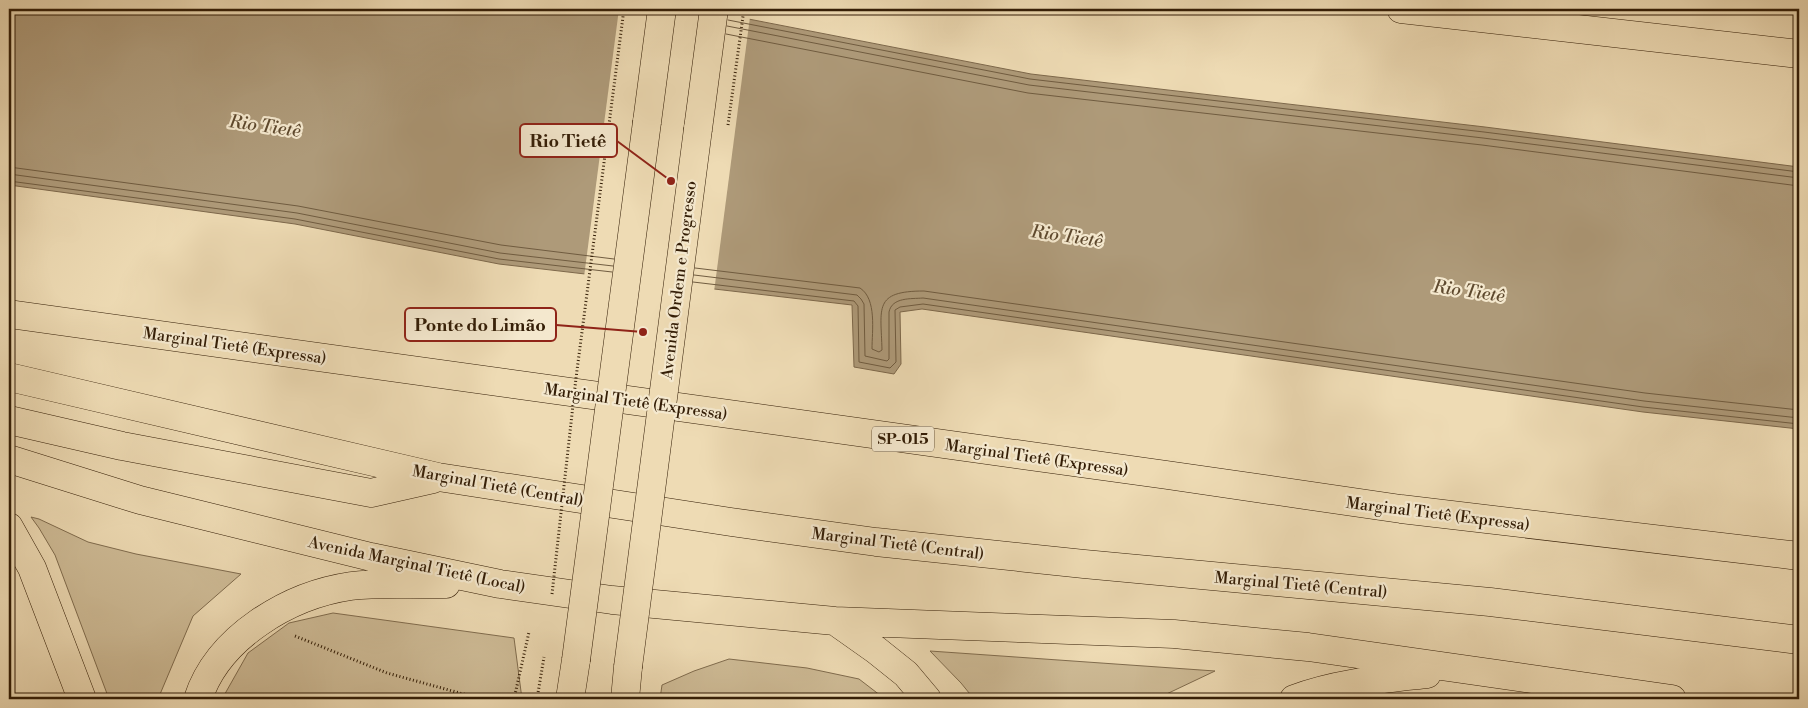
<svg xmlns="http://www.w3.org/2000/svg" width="1808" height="708" font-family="'Libre Bodoni',serif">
  <rect width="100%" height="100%" fill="#eedbb4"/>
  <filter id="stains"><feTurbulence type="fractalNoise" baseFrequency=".004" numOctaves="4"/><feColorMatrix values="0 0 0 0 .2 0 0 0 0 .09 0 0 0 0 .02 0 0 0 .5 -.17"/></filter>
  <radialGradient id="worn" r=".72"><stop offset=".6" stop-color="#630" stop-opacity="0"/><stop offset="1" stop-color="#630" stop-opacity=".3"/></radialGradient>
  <!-- green -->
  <path fill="#cebb96" stroke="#806c4e" d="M31 517 39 519 88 542 136 554 241 574 193 616 158 699H109L55 555 39 528Z
    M333 613 514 638 522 699H222L248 653 289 623Z
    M930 651 1215 671 1156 699H974L961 683Z
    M729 659 807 668 859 679 885 699H660L662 685 694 671Z"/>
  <!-- water -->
  <path fill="#ae9a79" stroke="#7d684b" d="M9 9H697L1031 74 1485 127 1799 167V429L1643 412 922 309 900 312 901 364 894 374 854 367 852 305 499 264 295 224 9 185Z"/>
  <!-- pier -->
  <path fill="#eedbb4" d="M619 9H710L750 17 714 292 584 277Z"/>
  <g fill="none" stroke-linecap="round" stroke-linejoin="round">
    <!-- shore -->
    <path stroke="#705c40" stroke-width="1" d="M728 20 1030 79 1484 132 1799 172
      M727 26 1029 85 1483 138 1799 178
      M726 34 1028 93 1482 145 1799 186
      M9 167 298 206 501 245 614 259
      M9 174 297 213 500 253 613 266
      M9 181 295 219 499 259 612 272
      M695 268 860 288C877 299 872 331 872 349L879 352 882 350C881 308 873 291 924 291L1645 393 1799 410
      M694 275 857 295 861 299 864 304 865 356 887 361 889 359V312C892 297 911 299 923 298L1644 401 1799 418
      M693 282 854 301 858 306 859 362 890 368 896 362 895 310 900 307 923 304 1643 407 1799 424"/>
    <!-- major casing -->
    <g stroke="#331d06" stroke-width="29">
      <path id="major" d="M647 122 662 9
        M698 129 714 9
        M570 699 576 660
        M625 699 628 667"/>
    </g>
    <!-- highway casing -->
    <g stroke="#331d06" stroke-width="29">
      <path id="highway" d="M1401 9 1799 54
        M9 314 1167 475 1401 509 1799 556
        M9 377 438 477 731 522 876 542 1084 564 1490 602 1799 640
        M9 420 122 446 371 493 433 479
        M9 459 140 500 371 557 500 584 612 600 835 621 1174 634 1308 647 1672 699
        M9 527 32 568 82 699
        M835 621 876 650 906 674 927 699
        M198 699C218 637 289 595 351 586 382 582 414 585 446 584
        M1294 699C1336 683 1383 679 1427 674"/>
    </g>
    <!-- path -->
    <path stroke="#331d06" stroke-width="3" stroke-dasharray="1 2.5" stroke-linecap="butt" d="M295 636 387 673 467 695 506 699
      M514 699 529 632"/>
    <!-- major -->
    <use href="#major" stroke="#eedbb4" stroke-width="28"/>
    <!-- highway -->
    <use href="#highway" stroke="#eedbb4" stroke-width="28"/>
    <!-- major-bridge casing -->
    <g stroke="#331d06" stroke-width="29" stroke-linecap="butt">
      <path id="major-bridge" d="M576 660 647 122
        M628 667 698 129"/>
    </g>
    <!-- path-bridge -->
    <path stroke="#331d06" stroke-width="3" stroke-dasharray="1 2.5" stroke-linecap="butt" d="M728 125 744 9
      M552 594 576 378 624 9
      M537 699 544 657"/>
    <!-- major-bridge -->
    <use href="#major-bridge" stroke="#eedbb4" stroke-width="28"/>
  </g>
  <g text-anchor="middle" stroke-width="4.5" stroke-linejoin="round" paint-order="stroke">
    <!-- shield labels -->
    <rect fill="#f4e8ce" stroke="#6d5a42" stroke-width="1" x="872" y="426.5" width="62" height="25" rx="4"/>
    <g font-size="15" font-weight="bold" fill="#331d06">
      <text x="903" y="444">SP-015</text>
    </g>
    <!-- street labels -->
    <g font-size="16" fill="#331d06" stroke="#f4e8ce">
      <text transform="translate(678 280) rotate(-83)" y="6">Avenida Ordem e Progresso</text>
      <text transform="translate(235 345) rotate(8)" y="6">Marginal Tietê (Expressa)</text>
      <text transform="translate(636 401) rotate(8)" y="6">Marginal Tietê (Expressa)</text>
      <text transform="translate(1037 457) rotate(8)" y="6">Marginal Tietê (Expressa)</text>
      <text transform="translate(498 485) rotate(10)" y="6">Marginal Tietê (Central)</text>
      <text transform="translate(1438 513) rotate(7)" y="6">Marginal Tietê (Expressa)</text>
      <text transform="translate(898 543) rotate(7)" y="6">Marginal Tietê (Central)</text>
      <text transform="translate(417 564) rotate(12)" y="6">Avenida Marginal Tietê (Local)</text>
      <text transform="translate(1301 584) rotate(5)" y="6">Marginal Tietê (Central)</text>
    </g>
    <!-- water labels -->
    <g font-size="18" font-style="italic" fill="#5e492e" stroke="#f4e8ce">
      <text transform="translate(265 126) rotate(8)" y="6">Rio Tietê</text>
      <text transform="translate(1067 236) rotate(8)" y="6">Rio Tietê</text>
      <text transform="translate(1469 291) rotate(8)" y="6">Rio Tietê</text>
    </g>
  </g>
  <!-- callouts -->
  <path fill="none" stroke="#8f2418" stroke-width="2" d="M671 181L617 141M643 332L556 325"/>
  <g fill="#8f2418" stroke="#f4e8ce" stroke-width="2">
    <circle cx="671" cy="181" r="5"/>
    <circle cx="643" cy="332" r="5"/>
  </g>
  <g fill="#f4e8ce" stroke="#8f2418" stroke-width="2">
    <rect x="520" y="124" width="97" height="33" rx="5"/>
    <rect x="405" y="308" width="151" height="33" rx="5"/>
  </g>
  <g font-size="18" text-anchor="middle" font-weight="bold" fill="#331d06">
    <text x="568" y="147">Rio Tietê</text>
    <text x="480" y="331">Ponte do Limão</text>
  </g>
  <!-- margin -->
  <rect width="1808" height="708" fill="none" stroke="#eedbb4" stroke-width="30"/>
  <rect x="10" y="10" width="1788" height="688" fill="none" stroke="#331d06" stroke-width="2.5"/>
  <rect x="15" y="15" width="1778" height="678" fill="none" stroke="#331d06"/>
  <rect width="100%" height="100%" filter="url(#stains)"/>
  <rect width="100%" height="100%" fill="url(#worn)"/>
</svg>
